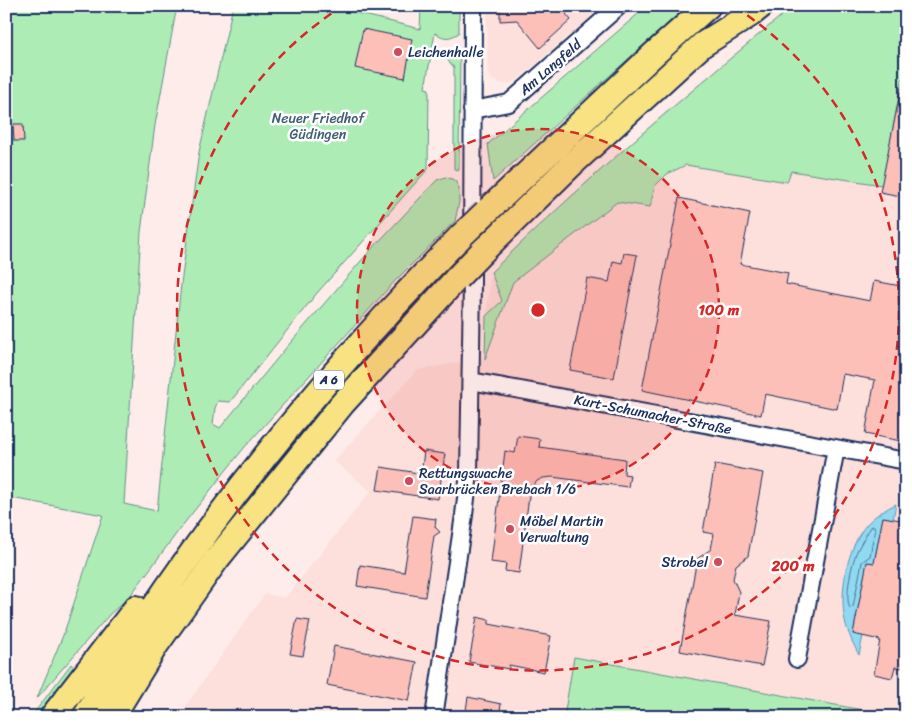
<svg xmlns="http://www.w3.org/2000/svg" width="912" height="723" font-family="Sriracha,sans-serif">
  <rect width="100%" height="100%" fill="#feecea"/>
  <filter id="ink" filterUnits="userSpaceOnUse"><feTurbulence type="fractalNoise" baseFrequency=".02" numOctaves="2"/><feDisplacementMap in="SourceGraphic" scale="10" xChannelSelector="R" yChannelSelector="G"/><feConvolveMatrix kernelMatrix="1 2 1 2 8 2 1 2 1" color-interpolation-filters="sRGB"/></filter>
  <g filter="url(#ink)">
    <!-- built -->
    <path fill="#fddfdb" d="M487 6H603L517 80 508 84 499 83 492 79 488 73Z
      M793 6 906 42V710L890 715 574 658 564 717H178L265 594 285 598 371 491 334 461 417 370 485 358 486 316 491 272 521 242 668 109Z"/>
    <!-- green -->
    <path fill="#adecb4" stroke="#648e89" d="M6 6H177L155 125 141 232 124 504 157 511 181 284 199 152 233 6H329L420 29 421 6H459V33C449 39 445 39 435 33L425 88 429 89 428 169 317 293 230 402 218 401 215 408 213 424 220 428 285 349 367 254 437 180 446 177 452 179 456 182 459 188V202L455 221 395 281 244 448 182 526 130 596 109 615 37 698 64 633 103 515 6 497Z
      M647 6H687L493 181 488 144Z
      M793 6H906V76H903L882 185 791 171 787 182 686 165 667 174 655 186 650 207 617 202 513 282 485 359 486 316 502 301 491 272C587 178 690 92 793 6Z
      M454 49H460L459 170 454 169V67L451 65 447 59 450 51Z
      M574 657 890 715 906 710V717H564Z
      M71 664 76 669 40 717H31Z"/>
    <!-- water -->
    <path fill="#90d9f1" stroke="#6195b6" d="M896 504 893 519 883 517 874 563H867L853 634 863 636 859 655C852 642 846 629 844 615 840 587 848 546 867 524 875 515 886 509 896 504Z"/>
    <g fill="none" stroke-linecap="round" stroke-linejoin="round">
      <!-- shore -->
      <path stroke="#4a7399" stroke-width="1" d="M874 526 875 529 870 556 862 562 853 607 850 608C844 597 852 563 857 551 861 543 866 535 871 527Z"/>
    </g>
    <!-- building -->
    <path fill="#fcc0b8" stroke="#1b2f5e" d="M500 6H574L566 14 571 20 540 48 517 20 500 21Z
      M363 29 412 39 405 78 355 68Z
      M901 88H906V197L880 192Z
      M13 124H23L24 141H14Z
      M679 198 750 213 740 264 788 273 786 284 870 301 874 281 906 287V414L901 441 865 434 875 380 843 374 837 409 765 394 761 415 642 390Z
      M624 253 637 255 614 378 570 370 587 278 609 282 613 261 622 263Z
      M518 436 540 439 539 447 625 459 624 474 630 475 628 487 552 477 543 478 537 481 533 486 529 496 519 573 505 571 506 564 491 562 505 451 515 453Z
      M424 451 445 454 438 499 377 490 381 467 418 473 419 466 422 467Z
      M715 464 763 473 748 556 736 565 733 579 739 592 735 615 771 621 762 666 680 651 697 559 711 549 714 534 703 532Z
      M413 516 436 519 435 527 440 532 434 536 425 597 357 586 360 565 404 572Z
      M883 517 906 521V649L902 668 895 667 892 678 874 674 880 640 853 634 867 562 874 563Z
      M477 617 489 620V624L551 636 544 672 509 665V669L469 662Z
      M297 619 310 621 303 656 290 654Z
      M334 646 417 662 409 701 327 685Z
      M468 697 501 704 499 717H465Z"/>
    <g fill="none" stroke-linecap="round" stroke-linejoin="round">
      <!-- minor casing -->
      <g stroke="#1b2f5e" stroke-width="20">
        <path id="minor" d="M472 110 509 103 619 6
          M471 381 906 461
          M797 659 836 448
          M434 717 464 515 469 473 472 282 473 6"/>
      </g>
      <!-- highway casing -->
      <g stroke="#1b2f5e" stroke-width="28">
        <path id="highway" d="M486 212 654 54 708 6
          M481 253 572 164 702 45 751 14 761 6
          M52 717 136 608
          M85 717C188 540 318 382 461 236
          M112 717 156 645 217 559 343 403 457 278"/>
      </g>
      <!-- minor -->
      <use href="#minor" stroke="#fff" stroke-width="16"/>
      <!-- highway -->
      <use href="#highway" stroke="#f8e281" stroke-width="24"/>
      <!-- highway-bridge casing -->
      <g stroke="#1b2f5e" stroke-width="28" stroke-linecap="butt">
        <path id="highway-bridge" d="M461 236 486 212
          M457 278 481 253"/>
      </g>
      <!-- highway-bridge -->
      <use href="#highway-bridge" stroke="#f8e281" stroke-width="24"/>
    </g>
  </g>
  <!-- distance rings -->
  <circle cx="538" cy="310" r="181" fill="#d62828" fill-opacity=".12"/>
  <g fill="none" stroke="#d62828" stroke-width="2.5" stroke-dasharray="9 6">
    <circle cx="538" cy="310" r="181"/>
    <path d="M735 7A361 361 0 1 1 341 7"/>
  </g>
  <!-- markers -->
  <g fill="#d1495b" stroke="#fff" stroke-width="2">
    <circle cx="398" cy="52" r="5"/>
    <circle cx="409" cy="481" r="5"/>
    <circle cx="510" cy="529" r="5"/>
    <circle cx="718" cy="562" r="5"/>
  </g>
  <g text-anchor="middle" stroke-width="5" stroke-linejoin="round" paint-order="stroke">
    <!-- shield labels -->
    <rect fill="#fff" stroke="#5f6d8e" stroke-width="1" x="314" y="370.5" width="30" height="19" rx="4"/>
    <g font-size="12" font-weight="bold" fill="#1b2f5e">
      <text x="329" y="384">A 6</text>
    </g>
    <!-- poi labels -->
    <g font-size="14" fill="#1b2f5e" stroke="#fff" text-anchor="start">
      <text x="408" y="57">Leichenhalle</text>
      <text x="419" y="478">Rettungswache<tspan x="419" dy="16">Saarbrücken Brebach 1/6</tspan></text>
      <text x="520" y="526">Möbel Martin<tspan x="520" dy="16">Verwaltung</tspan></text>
      <text x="708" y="567" text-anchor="end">Strobel</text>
    </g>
    <!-- street labels -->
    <g font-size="14" fill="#1b2f5e" stroke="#fff">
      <text transform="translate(550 67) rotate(-41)" y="5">Am Langfeld</text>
      <text transform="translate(653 414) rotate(11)" y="5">Kurt-Schumacher-Straße</text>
    </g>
    <!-- park labels -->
    <g font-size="14" fill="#405e74" stroke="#fff">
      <text x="318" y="123">Neuer Friedhof<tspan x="318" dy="16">Güdingen</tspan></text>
    </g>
  </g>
  <circle cx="538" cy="310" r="8" fill="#d62828" stroke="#fff" stroke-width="2.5"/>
  <g font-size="15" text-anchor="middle" font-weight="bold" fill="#d62828" stroke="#fff" stroke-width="5" stroke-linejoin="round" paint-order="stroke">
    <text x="719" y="315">100 m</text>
    <text x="793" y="571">200 m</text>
  </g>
  <!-- margin -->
  <rect width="912" height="723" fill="none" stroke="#fff" stroke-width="25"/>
  <rect x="12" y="12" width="887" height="698" fill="none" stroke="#1b2f5e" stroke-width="2" filter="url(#ink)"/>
</svg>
